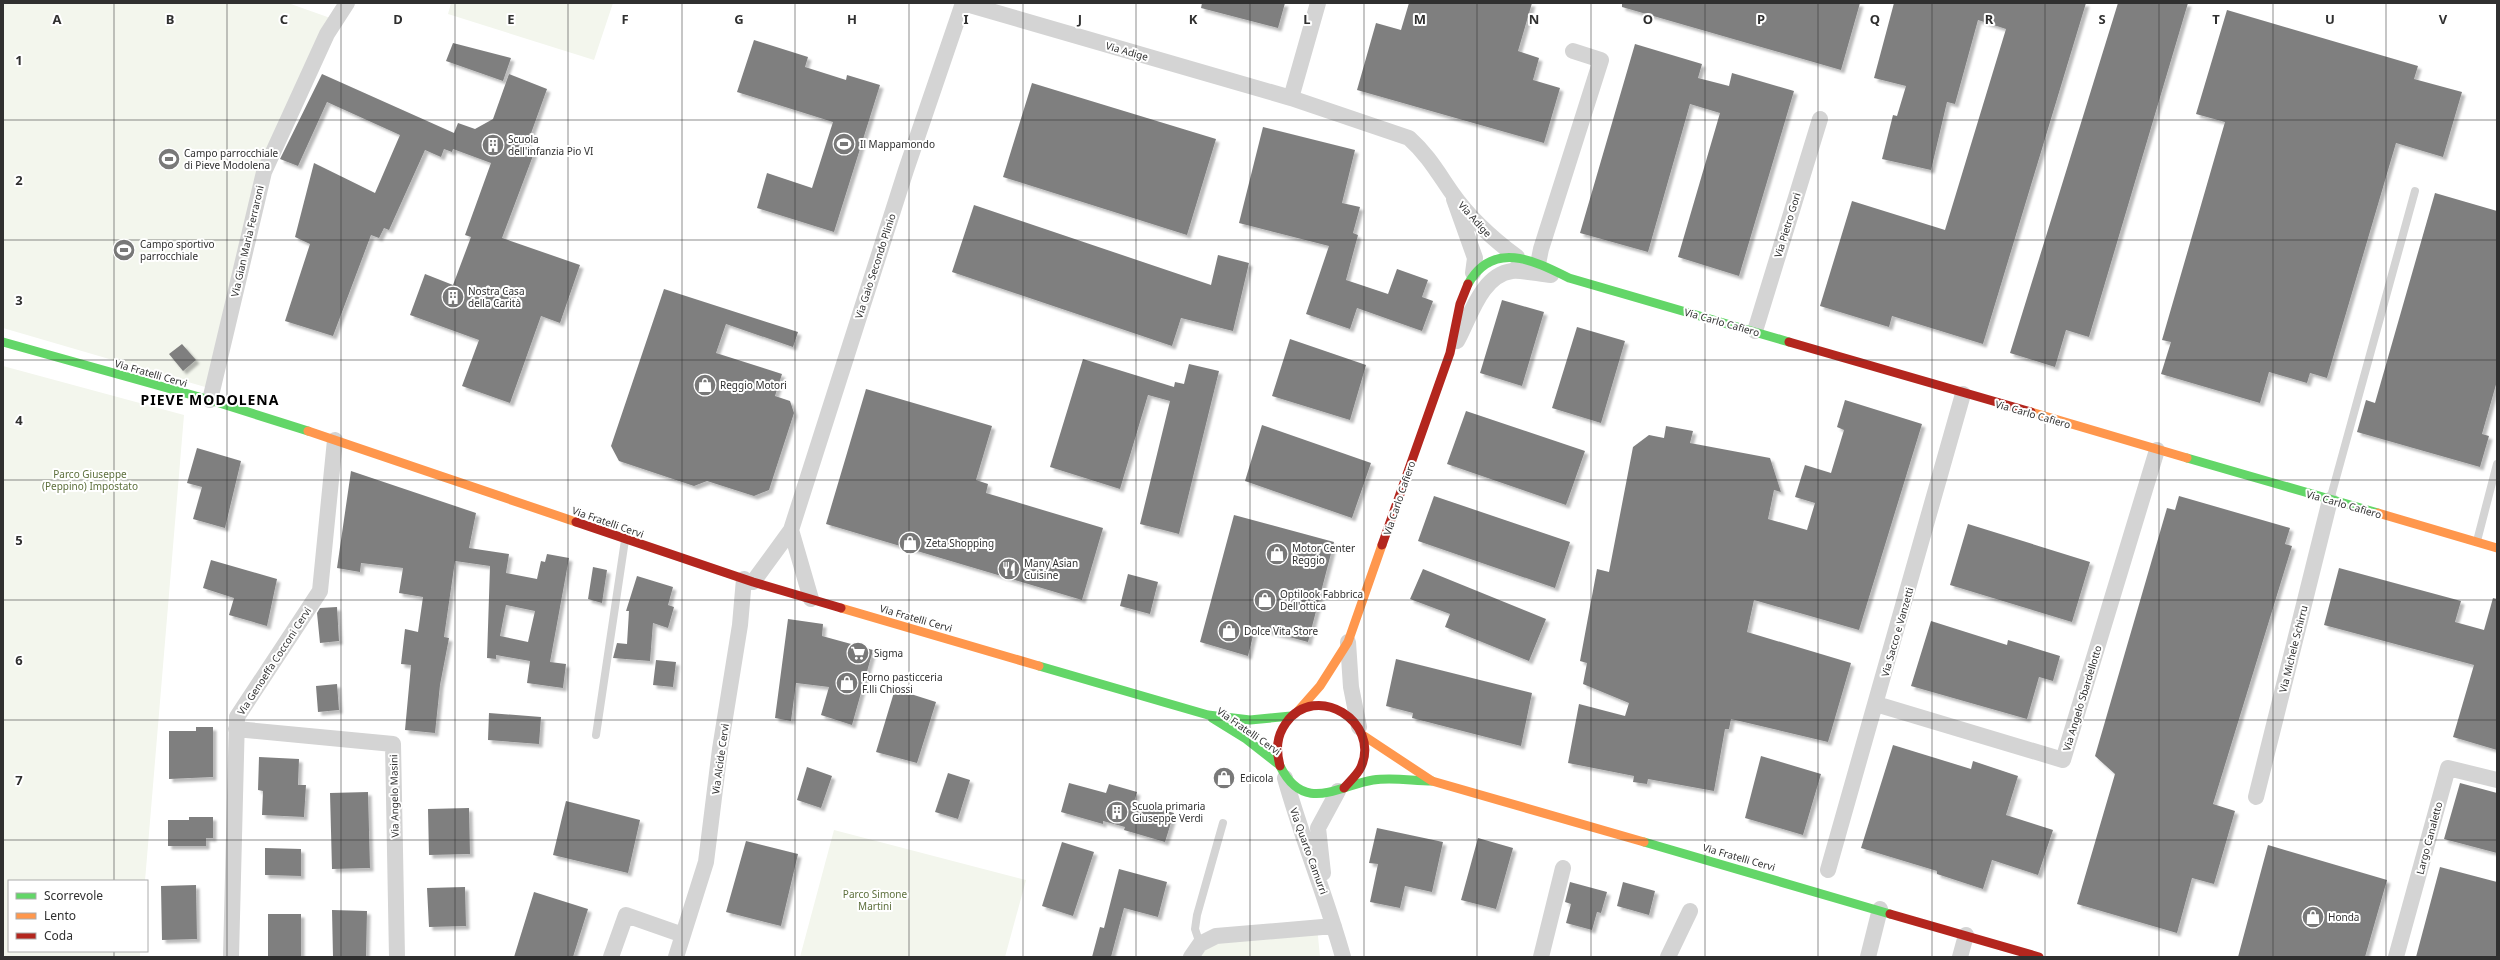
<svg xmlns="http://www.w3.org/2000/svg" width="2500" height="960" font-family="'Noto Sans',sans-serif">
  <defs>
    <filter id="shadow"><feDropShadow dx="3.5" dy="3.5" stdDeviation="1" flood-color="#0004"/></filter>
  </defs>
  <rect width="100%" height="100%" fill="#fff"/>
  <!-- green -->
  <path fill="#f3f6ed" d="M3 3H288L336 20 264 172 212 389 3 328Z
    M451 3H613L594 60 448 14Z
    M3 366 184 415 145 881H9V951H140V957H3Z
    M834 830 1026 880 1005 957H800Z
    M1317 926 1320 957H1191L1200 944Z"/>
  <!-- building -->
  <path fill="#7f7f7f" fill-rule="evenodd" filter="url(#shadow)" d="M1202 3H1285L1278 28 1201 8Z
    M1409 3H1532L1518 51 1539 58 1533 80 1560 88 1544 143 1357 90 1376 23 1401 30Z
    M1622 3H1860L1841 70 1622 7Z
    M1894 3H2086L1983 344 1892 316 1889 327 1820 306 1852 201 1945 230 2006 29 1978 20 1955 104 1947 102 1931 170 1882 159 1893 115 1897 116 1906 86 1874 78Z
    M2118 3H2188L2089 337 2066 330 2055 367 2010 353Z
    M2227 10 2418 66 2414 79 2462 92 2443 157 2396 143 2327 378 2310 373 2307 383 2269 372 2260 403 2161 374 2171 342 2162 340 2225 122 2196 114Z
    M754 40 808 57 805 67 846 80 847 75 880 85 834 232 757 208 767 173 812 188 833 122 737 92Z
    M453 43 511 58 503 81 446 61Z
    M1635 44 1702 64 1698 78 1729 86 1732 73 1794 91 1739 276 1678 257 1720 113 1690 104 1648 252 1580 233Z
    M322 74 454 133 458 123 475 129 493 119 509 74 547 89 525 150 534 153 502 238 580 265 560 323 541 316 510 403 462 386 479 340 410 315 425 274 453 285 471 237 465 235 491 163 453 149 452 152 444 149 441 157 425 150 389 230 384 228 379 238 371 235 333 336 285 321 310 244 295 237 314 163 375 193 400 135 327 102 298 166 280 159Z
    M1032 83 1216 139 1187 235 1003 177Z
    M1263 127 1355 150 1342 203 1360 207 1353 233 1358 235 1346 280 1388 294 1397 269 1428 280 1422 297 1433 301 1422 331 1357 308 1350 329 1306 314 1329 246 1239 223Z
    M2435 193 2497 211V381L2482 434 2489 436 2480 467 2357 432 2366 400 2375 403Z
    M974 205 1211 285 1218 255 1249 263 1233 331 1181 318 1172 346 952 272Z
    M664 289 798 332 793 347 726 324 716 353 782 374 775 396 790 401 794 413 769 490 754 496 707 481 694 486 619 461 611 446Z
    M1502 300 1544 312 1522 386 1480 373Z
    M1577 327 1625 341 1601 423 1552 408Z
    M1290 339 1366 365 1350 420 1272 396Z
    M182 344 196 360 183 371 169 354Z
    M1083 359 1174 387 1175 382 1184 384 1189 364 1219 371 1179 534 1140 524 1170 401 1148 395 1120 489 1050 467Z
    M866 389 992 426 976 480 988 484 986 493 1103 528 1082 600 826 524Z
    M1845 400 1922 424 1859 630 1754 600 1747 632 1851 663 1828 742 1731 719 1729 729H1725L1714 791 1648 779 1647 784 1633 782 1634 776 1568 763 1579 704 1625 716 1629 703 1583 684 1587 663 1580 661 1597 569 1609 572 1633 447 1649 435 1664 438 1666 426 1693 431 1690 443 1770 458 1781 492 1774 490 1768 519 1807 530 1815 503 1795 497 1805 465 1831 473 1844 430 1837 427Z
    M1466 411 1585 451 1566 505 1447 464Z
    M1262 425 1371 463 1352 518 1245 481Z
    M197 448 241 461 225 528 193 519 202 487 187 483Z
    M351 471 476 513 469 548 509 554 506 573 537 579 541 561 545 562 547 554 569 558 550 662 566 664 563 688 527 683 530 661 496 655V659L487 658 490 566 455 561 444 637 449 638 440 685 435 733 405 730 411 665 401 664 405 629 418 632 423 597 399 593 403 568 361 563 360 572 337 568ZM506 605 535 611 528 642 500 636Z
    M1434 496 1570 542 1555 588 1418 541Z
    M2179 496 2290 528 2285 544 2292 546 2213 804 2235 811 2214 884 2192 878 2177 933 2077 904 2115 774 2095 756 2167 508 2175 510Z
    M1234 515 1334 542 1308 642 1255 628 1248 656 1200 642Z
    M1968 524 2090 562 2072 622 1950 585Z
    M211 560 277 579 267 626 229 615 234 598 203 588Z
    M593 567 607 570 602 603 588 599Z
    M2339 568 2461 601 2455 622 2484 630 2493 598 2497 599V750L2453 737 2474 665 2324 625Z
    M1423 569 1546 619 1529 661 1445 627 1450 614 1410 599Z
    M1128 574 1158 582 1150 614 1120 606Z
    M637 576 673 587 668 605 674 607 668 628 653 623 650 661 613 658 617 643 627 644 629 611H626Z
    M337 607 339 641 320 643 317 613 320 608Z
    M788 619 823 624 822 636 873 650 852 725 821 715 829 687 796 683 791 721 775 718Z
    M1931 621 2007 645 2008 640 2060 656 2053 681 2039 677 2027 719 1911 686Z
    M1396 659 1532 693 1521 746 1412 718 1413 713 1386 706Z
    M656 660 676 662 673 687 653 685Z
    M337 684 339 710 318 712 316 686Z
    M895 689 936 702 917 763 876 752Z
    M489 713 541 717 539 744 488 740Z
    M196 727H213V777L169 779V731H196Z
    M1893 745 1971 769 1973 761 2018 776 2006 815 2053 830 2038 875 1992 860 1983 889 1937 874V871L1861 848Z
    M1761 756 1821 774 1803 835 1745 818Z
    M259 757 299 759 298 785H306L304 817 262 815 263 791 258 790Z
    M807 767 832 776 821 808 797 800Z
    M948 773 970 780 958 819 935 812Z
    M1069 783 1106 793 1109 784 1137 792 1134 802 1174 813 1165 842 1124 830 1125 827 1103 821V824L1061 812Z
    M2460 783 2497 793V853L2444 839Z
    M368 792 370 868 332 869 330 793Z
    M566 801 640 820 628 873 553 855Z
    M469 808 470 854 429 855 428 809Z
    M189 817H213V838H206V846H168V820H189Z
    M1377 828 1443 842 1432 892 1405 886 1400 908 1370 902 1378 864 1369 863Z
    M1478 838 1513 848 1496 909 1461 900Z
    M746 841 798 854 781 926 726 912Z
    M1062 842 1094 852 1073 916 1042 906Z
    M2268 845 2387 880 2365 957H2238Z
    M265 848 301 849V876L265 875Z
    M2440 867 2497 882V957H2416Z
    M1119 869 1167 882 1158 917 1124 908 1111 957H1092L1100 927 1104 928Z
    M1570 882 1607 892 1601 913 1597 912 1592 930 1566 923 1571 904 1565 902Z
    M1623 882 1655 891 1649 915 1617 906Z
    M196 885 197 939 162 940 161 886Z
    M465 887 466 926 429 927 427 888Z
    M534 892 588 909 573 957H514Z
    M332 910 367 911 366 957H333Z
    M268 914H301V956H268Z"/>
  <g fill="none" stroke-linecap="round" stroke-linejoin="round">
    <!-- lane -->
    <path stroke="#d4d4d4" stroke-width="8" d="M2330 500 2415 191
      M2477 541 2497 464
      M596 735 625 540
      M1200 944 1195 929 1197 915 1223 823"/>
    <!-- street -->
    <path stroke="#d4d4d4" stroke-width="16" d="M963 3 1291 98 1409 138C1428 155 1438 173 1452 193 1470 219 1493 239 1517 257
      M1291 98 1318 3
      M1454 199 1475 258 1473 273
      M1538 264 1541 249 1601 60 1573 51
      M1755 331 1820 119
      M1457 341C1470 318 1481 275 1512 271 1524 270 1539 274 1551 275
      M210 400 264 172 327 34 347 3
      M791 530 811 599
      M753 582 791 530 906 170 963 3
      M1348 642 1351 687 1359 727
      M1876 704 2063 760 2157 450
      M236 729 393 744 397 957
      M1285 778C1302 839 1326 896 1343 957
      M2256 797 2330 500
      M1828 870 1963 394
      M1323 873 1318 828 1338 791
      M231 957 237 717 320 591 335 440
      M611 957 626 915 683 935
      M676 957 706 862 720 749 740 625 744 579
      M1191 957 1200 944 1216 936 1334 926
      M1541 957 1563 868
      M1668 957 1690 911
      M1868 957 1880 909
      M1960 957 1966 935
      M2396 957 2448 768 2497 780"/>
    <!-- fast -->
    <path stroke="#63d668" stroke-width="9" d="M1468 284C1493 240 1533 260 1569 278L1789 342
      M3 342 210 400 308 431
      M2187 458 2378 513
      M1039 666 1208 715 1250 720 1291 716
      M1212 718 1246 739 1278 764
      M1280 766C1304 814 1337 786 1373 780 1393 777 1413 781 1432 781
      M1644 842 1890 914"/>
    <!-- slow -->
    <path stroke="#ff974d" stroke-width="9" d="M2031 412 2187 458
      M308 431 576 522
      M2378 513 2497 548
      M841 608 1039 666
      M1298 711 1320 686 1348 642 1382 545
      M1364 736 1432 781 1644 842"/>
    <!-- jam -->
    <path stroke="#b3261e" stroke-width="9" d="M1789 342 2031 412
      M576 522 753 582 841 608
      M1382 545 1450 353 1460 304 1468 284
      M1280 766C1276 750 1276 737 1286 723 1316 681 1381 722 1361 767 1358 774 1349 782 1344 788
      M1890 914 2039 957"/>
  </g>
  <!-- grid -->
  <path fill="none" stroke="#303030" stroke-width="1" stroke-opacity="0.55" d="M114 3V881M227 3V957M341 3V957M455 3V957M568 3V957M682 3V957M795 3V957M909 3V957M1023 3V957M1136 3V957M1250 3V957M1364 3V957M1477 3V957M1591 3V957M1705 3V957M1818 3V957M1932 3V957M2045 3V957M2159 3V957M2273 3V957M2386 3V957M3 120H2497M3 240H2497M3 360H2497M3 480H2497M3 600H2497M3 720H2497M3 840H2497M114 951V957"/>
  <!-- icons -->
  <defs>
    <g id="stadium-disc" transform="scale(1.15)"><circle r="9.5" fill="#787878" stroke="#fff"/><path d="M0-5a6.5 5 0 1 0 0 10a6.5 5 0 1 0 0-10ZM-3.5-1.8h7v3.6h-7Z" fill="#fff"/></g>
    <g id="building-disc" transform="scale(1.15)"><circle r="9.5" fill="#787878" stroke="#fff"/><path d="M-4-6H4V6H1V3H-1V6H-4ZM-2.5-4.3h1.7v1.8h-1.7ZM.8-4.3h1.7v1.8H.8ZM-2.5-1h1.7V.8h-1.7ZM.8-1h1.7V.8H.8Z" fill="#fff"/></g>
    <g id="shop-disc" transform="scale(1.15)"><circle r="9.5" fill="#787878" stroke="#fff"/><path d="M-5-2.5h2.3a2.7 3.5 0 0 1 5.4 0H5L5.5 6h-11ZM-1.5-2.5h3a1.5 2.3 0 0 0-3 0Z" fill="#fff"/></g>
    <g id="restaurant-disc" transform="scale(1.15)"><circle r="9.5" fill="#787878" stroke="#fff"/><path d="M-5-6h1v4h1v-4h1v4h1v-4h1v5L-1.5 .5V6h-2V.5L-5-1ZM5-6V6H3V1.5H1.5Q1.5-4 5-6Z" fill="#fff"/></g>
    <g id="supermarket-disc" transform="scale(1.15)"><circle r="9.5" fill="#787878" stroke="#fff"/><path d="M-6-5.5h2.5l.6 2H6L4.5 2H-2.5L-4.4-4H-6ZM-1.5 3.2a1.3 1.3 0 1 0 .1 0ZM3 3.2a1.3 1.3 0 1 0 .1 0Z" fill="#fff"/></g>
  </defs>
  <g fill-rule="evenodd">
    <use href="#stadium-disc" x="844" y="144"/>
    <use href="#building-disc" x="493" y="145"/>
    <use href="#stadium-disc" x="169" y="159"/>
    <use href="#stadium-disc" x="124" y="250"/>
    <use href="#building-disc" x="453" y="297"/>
    <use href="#shop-disc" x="705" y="385"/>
    <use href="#shop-disc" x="910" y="543"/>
    <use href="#shop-disc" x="1277" y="554"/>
    <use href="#restaurant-disc" x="1009" y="569"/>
    <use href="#shop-disc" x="1265" y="600"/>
    <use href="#shop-disc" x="1229" y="631"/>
    <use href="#supermarket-disc" x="858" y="653"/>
    <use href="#shop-disc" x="847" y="683"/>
    <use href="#shop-disc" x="1224" y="778"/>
    <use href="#building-disc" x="1117" y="812"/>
    <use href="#shop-disc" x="2313" y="917"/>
  </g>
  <g text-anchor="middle" stroke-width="4" stroke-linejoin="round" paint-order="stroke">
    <!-- street labels -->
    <g font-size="10" fill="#303030" stroke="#fff">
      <text transform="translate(1127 51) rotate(16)" y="4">Via Adige</text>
      <text transform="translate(1475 219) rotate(48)" y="4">Via Adige</text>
      <text transform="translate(1787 225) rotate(-73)" y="4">Via Pietro Gori</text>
      <text transform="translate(247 241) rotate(-77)" y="4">Via Gian Maria Ferraroni</text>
      <text transform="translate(875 266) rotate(-72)" y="4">Via Gaio Secondo Plinio</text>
      <text transform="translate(1722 322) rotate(16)" y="4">Via Carlo Cafiero</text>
      <text transform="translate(151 373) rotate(16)" y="4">Via Fratelli Cervi</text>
      <text transform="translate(2033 414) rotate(16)" y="4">Via Carlo Cafiero</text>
      <text transform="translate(1399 498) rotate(-71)" y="4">Via Carlo Cafiero</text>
      <text transform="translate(2344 504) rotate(16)" y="4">Via Carlo Cafiero</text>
      <text transform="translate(608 522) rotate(19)" y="4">Via Fratelli Cervi</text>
      <text transform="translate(916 618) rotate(16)" y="4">Via Fratelli Cervi</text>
      <text transform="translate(1897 632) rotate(-74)" y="4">Via Sacco e Vanzetti</text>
      <text transform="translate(2293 649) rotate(-76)" y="4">Via Michele Schirru</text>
      <text transform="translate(274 661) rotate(-57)" y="4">Via Genoeffa Cocconi Cervi</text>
      <text transform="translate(2082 698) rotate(-73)" y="4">Via Angelo Sbardellotto</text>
      <text transform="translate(1249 731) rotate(35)" y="4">Via Fratelli Cervi</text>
      <text transform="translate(720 759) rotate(-82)" y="4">Via Alcide Cervi</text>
      <text transform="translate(394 796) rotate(-91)" y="4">Via Angelo Masini</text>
      <text transform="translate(2429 838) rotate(-75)" y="4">Largo Canaletto</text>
      <text transform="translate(1309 851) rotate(70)" y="4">Via Quarto Camurri</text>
      <text transform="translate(1739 857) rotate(16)" y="4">Via Fratelli Cervi</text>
    </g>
    <!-- poi labels -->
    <g font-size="10" fill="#303030" stroke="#fff" text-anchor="start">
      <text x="508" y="143">Scuola<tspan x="508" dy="12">dell'infanzia Pio VI</tspan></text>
      <text x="860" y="148">Il Mappamondo</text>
      <text x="184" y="157">Campo parrocchiale<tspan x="184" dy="12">di Pieve Modolena</tspan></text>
      <text x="140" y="248">Campo sportivo<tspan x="140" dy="12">parrocchiale</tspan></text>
      <text x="468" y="295">Nostra Casa<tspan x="468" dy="12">della Carità</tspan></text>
      <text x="720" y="389">Reggio Motori</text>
      <text x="926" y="547">Zeta Shopping</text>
      <text x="1292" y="552">Motor Center<tspan x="1292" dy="12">Reggio</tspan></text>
      <text x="1024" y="567">Many Asian<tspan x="1024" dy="12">Cuisine</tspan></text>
      <text x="1280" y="598">Optilook Fabbrica<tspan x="1280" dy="12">Dell'ottica</tspan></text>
      <text x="1244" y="635">Dolce Vita Store</text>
      <text x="874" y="657">Sigma</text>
      <text x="862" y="681">Forno pasticceria<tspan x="862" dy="12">F.lli Chiossi</tspan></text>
      <text x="1240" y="782">Edicola</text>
      <text x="1132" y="810">Scuola primaria<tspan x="1132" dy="12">Giuseppe Verdi</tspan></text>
      <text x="2328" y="921">Honda</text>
    </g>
    <!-- park labels -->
    <g font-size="10" fill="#5c6f3b" stroke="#fff">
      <text x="90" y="478">Parco Giuseppe<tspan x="90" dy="12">(Peppino) Impostato</tspan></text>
      <text x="875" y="898">Parco Simone<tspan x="875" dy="12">Martini</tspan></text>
    </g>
    <!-- district labels -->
    <g font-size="14" font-weight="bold" letter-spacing="1" fill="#000" stroke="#fff">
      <text x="210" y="405">PIEVE MODOLENA</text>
    </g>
  </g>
  <g font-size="13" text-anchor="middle" font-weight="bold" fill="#303030" stroke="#fff" stroke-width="4" stroke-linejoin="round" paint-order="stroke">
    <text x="57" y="24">A</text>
    <text x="170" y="24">B</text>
    <text x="284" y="24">C</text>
    <text x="398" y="24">D</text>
    <text x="511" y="24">E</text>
    <text x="625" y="24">F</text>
    <text x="739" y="24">G</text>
    <text x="852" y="24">H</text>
    <text x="966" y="24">I</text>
    <text x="1080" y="24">J</text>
    <text x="1193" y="24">K</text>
    <text x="1307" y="24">L</text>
    <text x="1420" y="24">M</text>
    <text x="1534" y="24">N</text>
    <text x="1648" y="24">O</text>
    <text x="1761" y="24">P</text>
    <text x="1875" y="24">Q</text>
    <text x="1989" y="24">R</text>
    <text x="2102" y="24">S</text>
    <text x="2216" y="24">T</text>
    <text x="2330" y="24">U</text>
    <text x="2443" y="24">V</text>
    <text x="19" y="65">1</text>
    <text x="19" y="185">2</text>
    <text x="19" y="305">3</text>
    <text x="19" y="425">4</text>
    <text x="19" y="545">5</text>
    <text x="19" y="665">6</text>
    <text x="19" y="785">7</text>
  </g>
  <!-- border -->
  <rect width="2500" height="960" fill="none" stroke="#303030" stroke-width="8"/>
  <!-- legend -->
  <rect x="8" y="880" width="140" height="72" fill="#ffffff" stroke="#acacac"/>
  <rect x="16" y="893" width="20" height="6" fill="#63d668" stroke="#acacac"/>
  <text x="44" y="900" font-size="12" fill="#303030">Scorrevole</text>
  <rect x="16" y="913" width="20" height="6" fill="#ff974d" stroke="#acacac"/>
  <text x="44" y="920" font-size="12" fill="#303030">Lento</text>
  <rect x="16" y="933" width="20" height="6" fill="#b3261e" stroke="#acacac"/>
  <text x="44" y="940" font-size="12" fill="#303030">Coda</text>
</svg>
